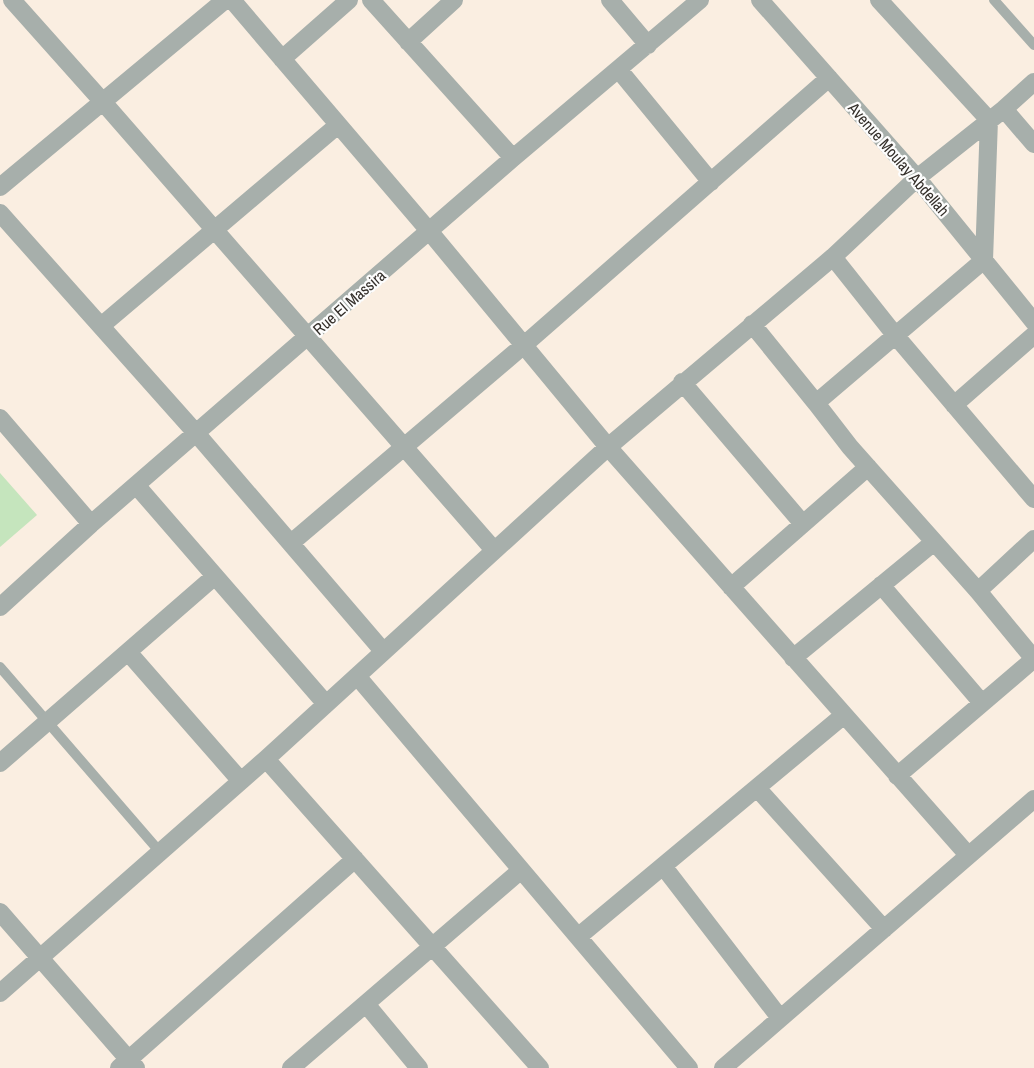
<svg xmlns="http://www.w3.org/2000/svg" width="1034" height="1068" font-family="'Archivo Narrow',sans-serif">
  <rect width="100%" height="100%" fill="#faeee1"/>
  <!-- green -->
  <path fill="#c5e5bd" d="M0 473 37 515 0 547Z"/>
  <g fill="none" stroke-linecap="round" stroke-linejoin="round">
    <!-- lane -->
    <path stroke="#a7afab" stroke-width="10" d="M994 0 1034 45
      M0 667 160 852"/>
    <!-- street -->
    <path stroke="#a7afab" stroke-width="18" d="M12 0 103 102 494 550
      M232 0 430 232 608 447 968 855
      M371 0 513 158
      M610 0 648 45
      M760 0 917 178 1034 322
      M879 0 989 120 984 260 816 403 850 447 978 591 1034 659
      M408 42 454 0
      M282 59 349 0
      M619 70 711 182
      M1004 109 1034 144
      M0 187 225 0
      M0 213 196 433 383 651
      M833 257 895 335 1034 499
      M752 324 816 403
      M101 326 338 125
      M682 382 803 524
      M954 405 1034 335
      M0 418 91 524
      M136 485 326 704
      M291 543 524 345 829 78
      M881 585 982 703
      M731 587 868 467
      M978 591 1034 539
      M0 607 91 524 513 158 700 0
      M128 652 240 780
      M793 658 934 542
      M357 676 689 1068
      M266 759 540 1068
      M0 763 215 576
      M897 776 1034 659
      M757 788 884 929
      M663 866 780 1018
      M0 912 136 1068
      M579 936 844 715
      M0 993 266 759 608 447 833 257 917 178 1004 109 1034 82
      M366 1004 419 1068
      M119 1068 355 859
      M291 1068 520 871
      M723 1068 1034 799"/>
  </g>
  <g text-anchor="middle" stroke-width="4.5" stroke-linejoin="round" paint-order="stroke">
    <!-- street labels -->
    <g font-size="16" fill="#342f2a" stroke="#fdfdfd">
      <text transform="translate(899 159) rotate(49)" y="6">Avenue Moulay Abdellah</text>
      <text transform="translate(349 302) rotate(-41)" y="6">Rue El Massira</text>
    </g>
  </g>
</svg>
